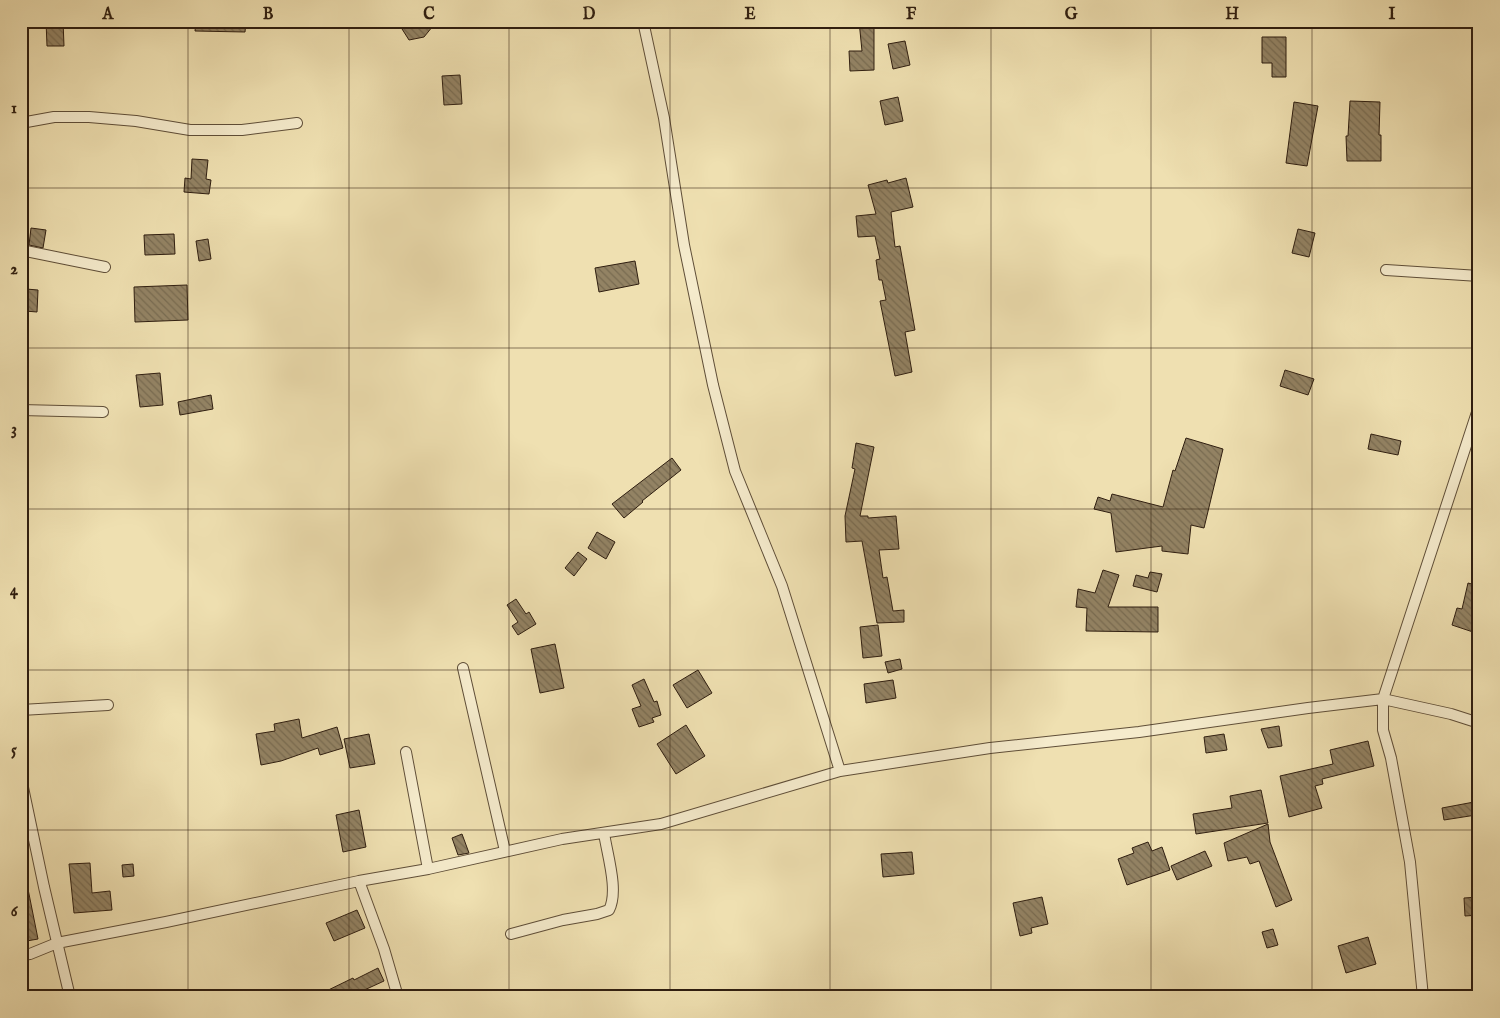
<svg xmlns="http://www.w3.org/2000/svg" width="1500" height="1018" font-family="'IM FELL English',serif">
  <defs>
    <pattern id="building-back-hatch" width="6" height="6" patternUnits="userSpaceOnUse" patternTransform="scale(1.25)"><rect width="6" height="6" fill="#938364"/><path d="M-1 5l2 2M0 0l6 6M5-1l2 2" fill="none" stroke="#786b51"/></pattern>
  </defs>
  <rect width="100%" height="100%" fill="#efe0b1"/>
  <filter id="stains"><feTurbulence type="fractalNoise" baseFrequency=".004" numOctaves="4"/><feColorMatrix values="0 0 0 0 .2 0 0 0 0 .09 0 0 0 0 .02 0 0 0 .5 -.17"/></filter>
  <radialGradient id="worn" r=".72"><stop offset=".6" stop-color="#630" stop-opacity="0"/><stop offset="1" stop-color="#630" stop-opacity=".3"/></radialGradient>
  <!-- building -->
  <path fill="url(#building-back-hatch)" stroke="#2f1e10" d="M46 21H63L64 46H47Z
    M196 21H246L245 32 195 31Z
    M397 21H437L424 37 409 40Z
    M859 21H874V70L850 71 849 51H862Z
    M1262 37H1286V77H1272V63H1262Z
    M905 41 910 65 893 69 888 44Z
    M460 75 462 104 444 105 442 76Z
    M898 97 903 121 885 125 880 101Z
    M1350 101 1380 102 1379 135H1381V161H1347L1346 136H1348Z
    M1294 102 1318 106 1307 166 1286 163Z
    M192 159 208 160 206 179 211 180 209 194 184 192 185 178 191 179Z
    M906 178 913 207 891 212 895 247 900 246 915 330 905 332 912 372 895 376 880 301 886 300 882 280H879L876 260 880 259 875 236 858 237 856 216 876 214 868 185 887 180 888 183Z
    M31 228 46 230 43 248 29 245Z
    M1298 229 1315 233 1309 257 1292 253Z
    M174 234 175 254 145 255 144 235Z
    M208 239 211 259 199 261 196 241Z
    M635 261 639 284 599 292 595 268Z
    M187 285 188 320 135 322 134 287Z
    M26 289 38 290 37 312 25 311Z
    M1285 370 1314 379 1308 395 1280 386Z
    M160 373 163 405 140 407 136 375Z
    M211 395 213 409 180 415 178 402Z
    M1371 434 1401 441 1398 455 1368 449Z
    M1186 438 1223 449 1204 528 1191 525 1188 554 1162 551V546L1116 552 1111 513 1094 509 1098 497 1110 501 1112 494 1163 507 1173 470 1175 471Z
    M856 443 874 447 860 516H868V518L896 516 899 549 879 550 883 578 887 577 893 611 904 610V622L877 623 862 541 846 542 845 516 855 469 852 468Z
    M672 458 681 470 642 501 643 502 624 518 612 504Z
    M597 532 615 542 606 559 588 548Z
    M578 552 587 559 574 576 565 568Z
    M1103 570 1119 575 1108 607H1158V632L1086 631 1087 608 1076 607 1078 589 1095 593Z
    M1150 572 1162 574 1157 592 1133 586 1136 575 1148 578Z
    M1468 583 1479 586V634L1452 625 1457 608 1462 609Z
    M516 599 526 614 529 612 536 624 518 635 512 626 518 622 507 605Z
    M878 625 882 656 863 658 860 627Z
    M555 644 564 688 540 693 531 649Z
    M900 659 902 669 888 673 885 662Z
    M698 670 712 693 687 708 673 685Z
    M644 679 654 702 657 701 661 715 652 718 654 722 639 727 632 709 641 706 632 685Z
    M893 680 896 698 866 703 864 684Z
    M299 719 302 738 337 727 343 748 320 755 318 748 281 761 261 765 256 734 275 731 274 724Z
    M686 725 705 756 676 774 657 744Z
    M1279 726 1282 746 1268 748 1261 729Z
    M369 734 375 764 350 768 344 739Z
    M1224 734 1227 750 1206 753 1204 737Z
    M1368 741 1374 766 1322 779 1323 784 1315 786 1322 808 1289 817 1280 776 1333 764 1330 750Z
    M1261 790 1268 823 1196 834 1193 814 1232 808 1230 796Z
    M1474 802 1476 815 1444 820 1442 808Z
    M359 810 366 847 343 852 336 815Z
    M1268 824 1270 842 1292 900 1276 907 1259 861 1250 864 1247 857 1228 861 1224 843Z
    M462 834 469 853 458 855 452 838Z
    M1148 842 1152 851 1162 847 1170 870 1127 885 1118 859 1134 853 1132 848Z
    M1205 851 1212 866 1177 880 1171 866Z
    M912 852 914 874 883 877 881 854Z
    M90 863 92 893 110 891 112 910 74 913 69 864Z
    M133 864 134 876 123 877 122 865Z
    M21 884H27L38 939 21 942Z
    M1042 897 1048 924 1031 928 1032 933 1020 936 1013 903Z
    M1479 897V915L1465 916 1464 898Z
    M357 910 365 928 334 941 326 923Z
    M1273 929 1278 945 1267 948 1262 932Z
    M1368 937 1376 964 1346 973 1338 946Z
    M378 968 384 981 360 992 362 997H314L353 978 354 980Z"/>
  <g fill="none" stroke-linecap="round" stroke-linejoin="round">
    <!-- street casing -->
    <g stroke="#5f4e38" stroke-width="12">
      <path id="street" d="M643 21 664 118 684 245 713 385 735 471 782 586 840 771
        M21 123 54 117H89L136 121 190 130H242L297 123
        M21 250 105 267
        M1386 270 1479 276
        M21 410 103 412
        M463 668 505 851
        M21 710 108 705
        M406 752 428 869
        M21 778 44 887 70 997
        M359 881 384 949 398 997
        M511 934 563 920 597 914 609 910C619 891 607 854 604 833
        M21 955 30 954 57 943 166 922 359 881 428 869 562 839 661 824 840 771 990 748 1139 732 1308 708 1383 699 1451 714 1479 723
        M1423 997 1410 862 1391 758 1383 730V699L1479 406"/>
    </g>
    <!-- street -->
    <use href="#street" stroke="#f5ebcc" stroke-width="10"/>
  </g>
  <!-- grid -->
  <path fill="none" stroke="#2f1e10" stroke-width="1" stroke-opacity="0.55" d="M188 21V997M349 21V997M509 21V997M670 21V997M830 21V997M991 21V997M1151 21V997M1312 21V997M21 188H1479M21 348H1479M21 509H1479M21 670H1479M21 830H1479"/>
  <!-- margin -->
  <rect width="1500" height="1018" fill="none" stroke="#efe0b1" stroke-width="55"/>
  <rect x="28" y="28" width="1444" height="962" fill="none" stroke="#2f1e10" stroke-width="2"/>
  <g font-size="16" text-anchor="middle" font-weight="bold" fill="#2f1e10">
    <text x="108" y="19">A</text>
    <text x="268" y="19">B</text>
    <text x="429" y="19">C</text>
    <text x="589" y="19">D</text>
    <text x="750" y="19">E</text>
    <text x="911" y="19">F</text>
    <text x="1071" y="19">G</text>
    <text x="1232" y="19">H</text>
    <text x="1392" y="19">I</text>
    <text x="14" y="113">1</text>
    <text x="14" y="274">2</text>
    <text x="14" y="434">3</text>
    <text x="14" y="595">4</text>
    <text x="14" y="755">5</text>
    <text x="14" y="916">6</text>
  </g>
  <rect width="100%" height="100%" filter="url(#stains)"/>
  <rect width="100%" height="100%" fill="url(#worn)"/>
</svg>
